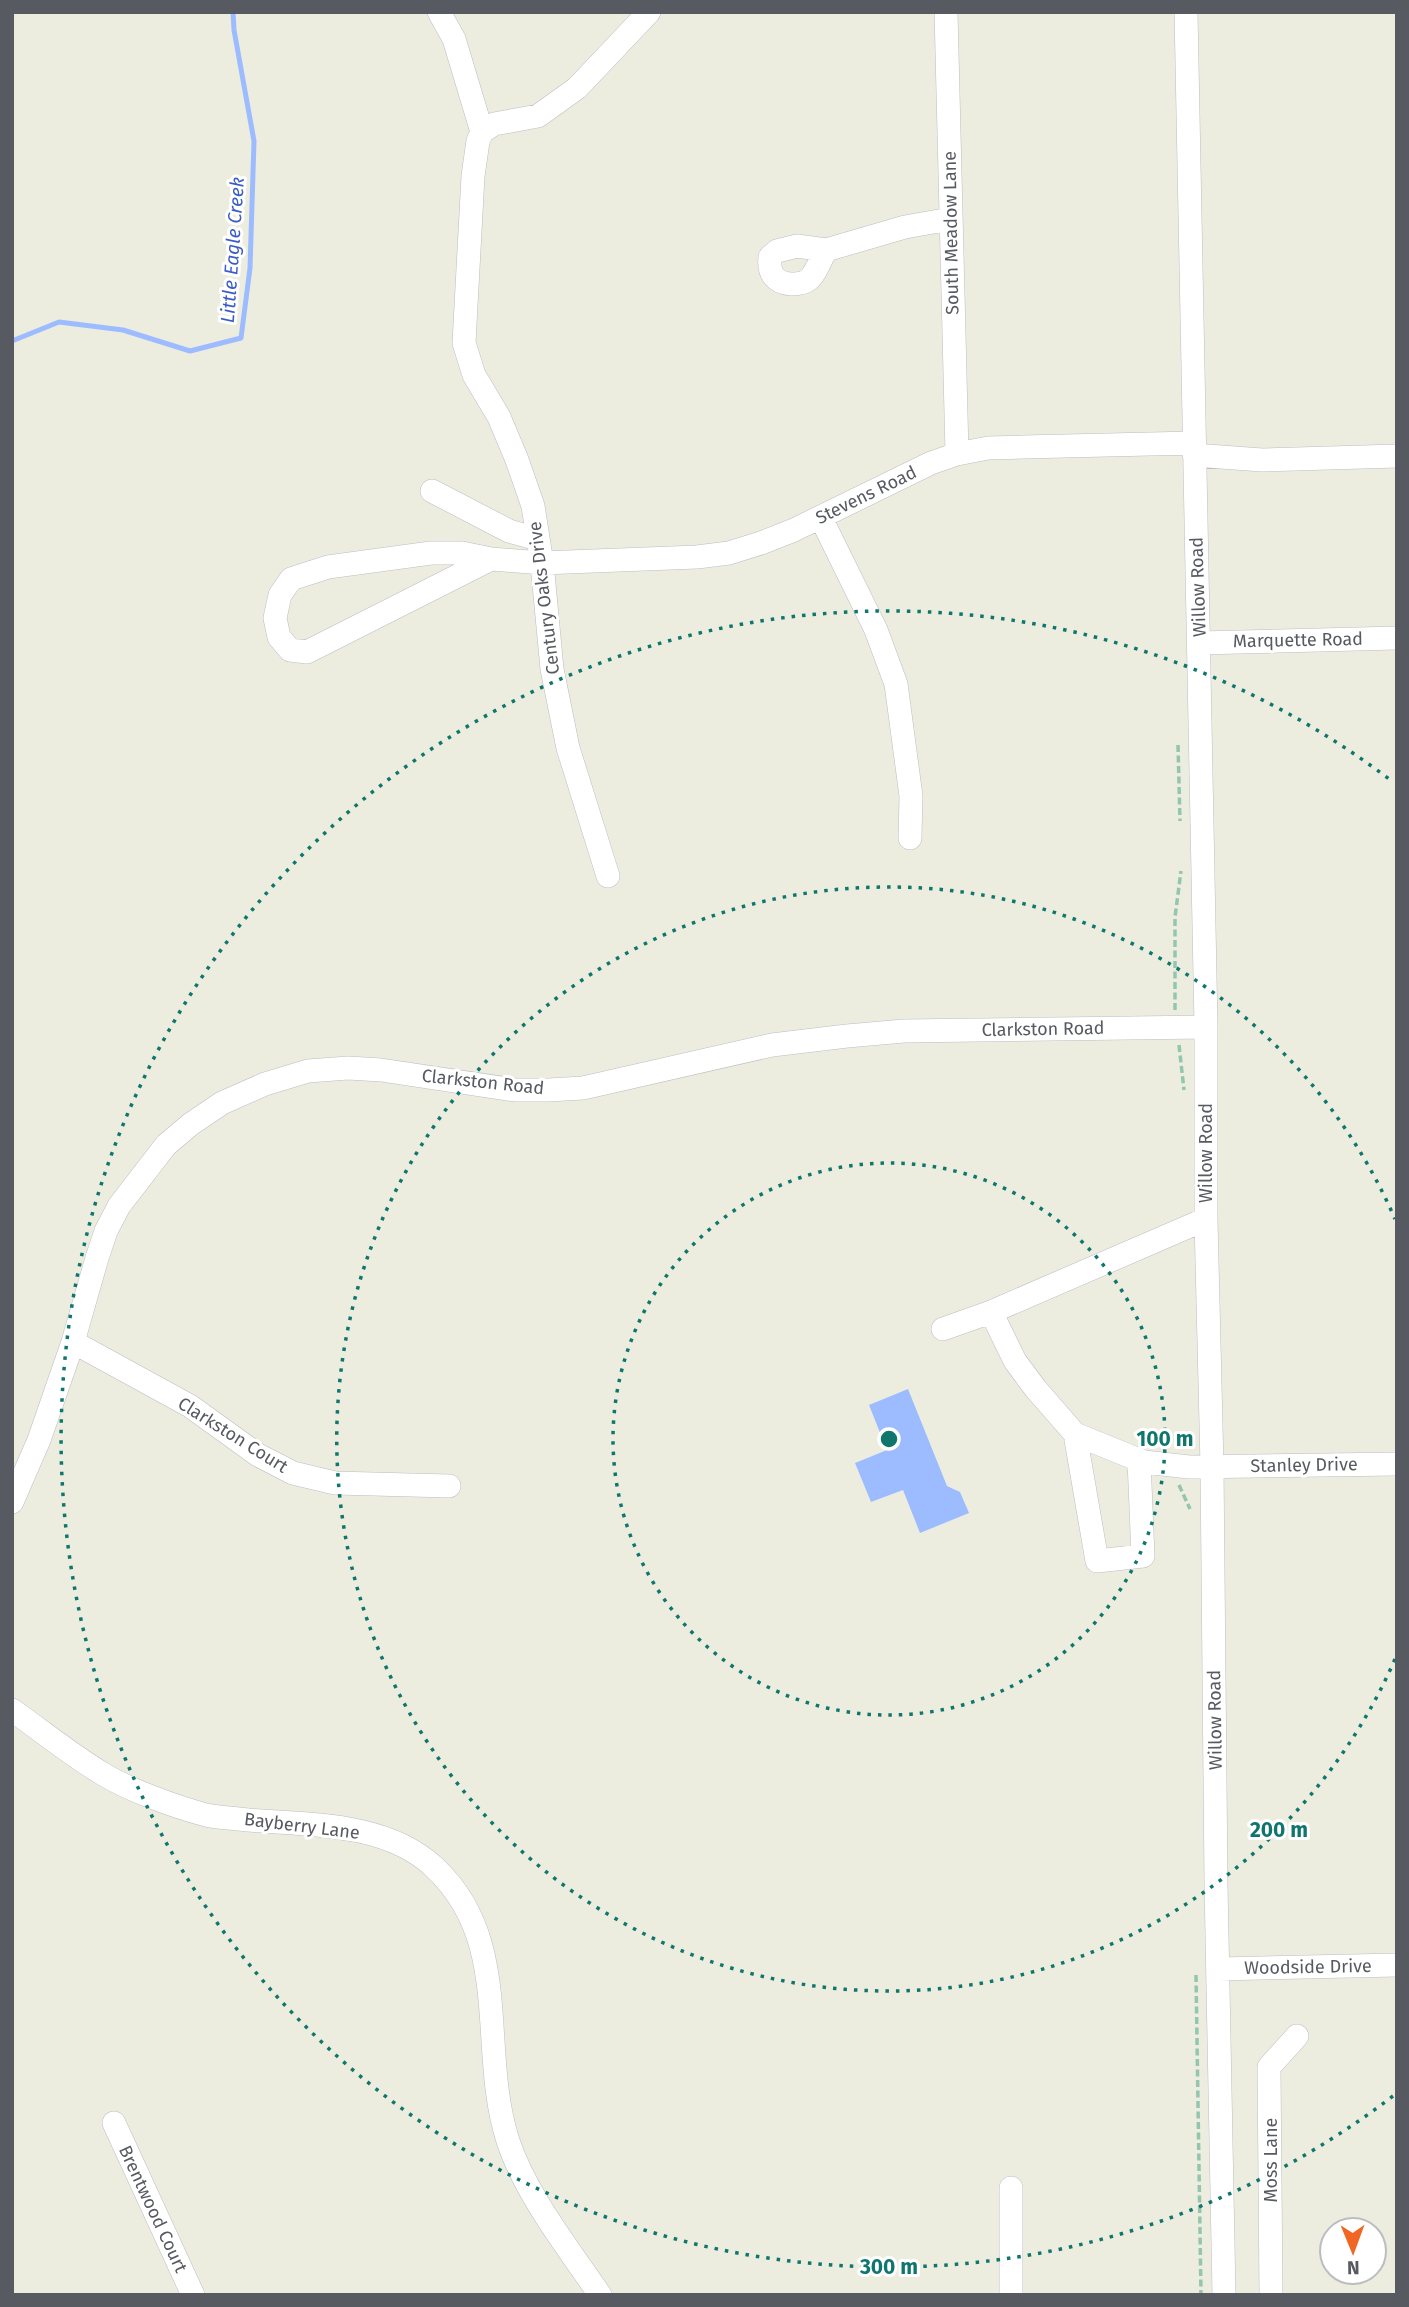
<svg xmlns="http://www.w3.org/2000/svg" width="1409" height="2307" font-family="'Fira Sans',sans-serif">
  <rect width="100%" height="100%" fill="#eceddf"/>
  <!-- water -->
  <path fill="#9dbcff" d="M908 1389 947 1486 960 1492 969 1513 920 1533 903 1490 871 1502 855 1463 887 1450 869 1405Z"/>
  <g fill="none" stroke-linecap="round" stroke-linejoin="round">
    <!-- stream -->
    <path stroke="#9dbcff" stroke-width="5" d="M12 341 59 322 123 330 190 351 241 338 250 268 254 141 234 30 233 12"/>
    <!-- minor casing -->
    <g stroke="#bdbdc4" stroke-width="24">
      <path id="minor" d="M439 12 454 39 482 132
        M946 12 957 454
        M1186 12 1206 1027V1219L1212 1466 1216 1884 1224 2295
        M826 250C821 258 816 274 808 280 803 284 796 284 791 284 775 283 768 273 770 257L777 251 797 246 826 250 905 227 950 219
        M1194 455 1262 460 1397 456
        M432 491 509 531 538 539
        M821 518 876 630 896 684 911 796 910 838
        M491 559 307 652 290 650 279 637 275 618 280 595 291 579 328 567 431 553H462L491 559 542 563 697 557 729 553 761 543 794 530 931 463 957 454 988 448 1023 447 1193 443
        M1199 643 1397 638
        M608 876 568 748 552 669 542 563 533 506 517 460 499 417 474 375 464 343 473 176 478 141 482 132 494 124 538 116 577 88 649 12
        M991 1312 1015 1361 1035 1388 1075 1434 1144 1462 1189 1467 1397 1464
        M943 1329 991 1312 1206 1219
        M73 1342 190 1406 258 1455 293 1473 335 1483 449 1486
        M1075 1434 1097 1561 1143 1556 1139 1460
        M12 1502 39 1440 73 1342 97 1258 106 1231 119 1206 166 1145 191 1124 222 1103 265 1084 308 1071 348 1068 381 1070 515 1090H548L583 1088 772 1045 847 1036 904 1031 1206 1027
        M12 1710C42 1731 71 1755 103 1774 129 1790 176 1807 206 1815 219 1818 234 1818 248 1820 309 1825 386 1822 434 1867 514 1941 478 2048 508 2141 526 2195 568 2248 600 2295
        M1219 1969 1397 1965
        M114 2123 193 2295
        M1011 2295V2188
        M1271 2295 1269 2067 1297 2036"/>
    </g>
    <!-- path -->
    <path stroke="#93c6af" stroke-width="3.5" stroke-dasharray="7 3.5" stroke-linecap="butt" d="M1178 745 1180 821
      M1175 1010V917L1181 871
      M1179 1045 1184 1090
      M1179 1485 1190 1509
      M1196 1975 1201 2295"/>
    <!-- minor -->
    <use href="#minor" stroke="#fff" stroke-width="23"/>
  </g>
  <!-- distance rings -->
  <g fill="none" stroke="#0f766e" stroke-width="3.5" stroke-dasharray="3.5 7">
    <circle cx="889" cy="1439" r="276"/>
    <path d="M1395 1659A552 552 0 1 1 1395 1219"/>
    <path d="M1393 2096A828 828 0 1 1 1393 782"/>
  </g>
  <g text-anchor="middle" stroke-width="6" stroke-linejoin="round" paint-order="stroke">
    <!-- street labels -->
    <g font-size="18" fill="#585a62" stroke="#fff">
      <text transform="translate(951 233) rotate(-91)" y="6">South Meadow Lane</text>
      <text transform="translate(866 495) rotate(-26)" y="6">Stevens Road</text>
      <text transform="translate(1198 587) rotate(-92)" y="6">Willow Road</text>
      <text transform="translate(544 598) rotate(-97)" y="6">Century Oaks Drive</text>
      <text transform="translate(1298 640) rotate(-1)" y="6">Marquette Road</text>
      <text transform="translate(1043 1029) rotate(-1)" y="6">Clarkston Road</text>
      <text transform="translate(483 1082) rotate(6)" y="6">Clarkston Road</text>
      <text transform="translate(1206 1153) rotate(-90)" y="6">Willow Road</text>
      <text transform="translate(233 1435) rotate(32)" y="6">Clarkston Court</text>
      <text transform="translate(1304 1465) rotate(-1)" y="6">Stanley Drive</text>
      <text transform="translate(1215 1720) rotate(-91)" y="6">Willow Road</text>
      <text transform="translate(302 1826) rotate(7)" y="6">Bayberry Lane</text>
      <text transform="translate(1308 1967) rotate(-1)" y="6">Woodside Drive</text>
      <text transform="translate(1271 2160) rotate(-90)" y="6">Moss Lane</text>
      <text transform="translate(153 2209) rotate(65)" y="6">Brentwood Court</text>
    </g>
    <!-- water labels -->
    <g font-size="19" font-style="italic" fill="#3b5cc7" stroke="#fff">
      <text transform="translate(232 250) rotate(-86)" y="7">Little Eagle Creek</text>
    </g>
  </g>
  <circle cx="889" cy="1439" r="10" fill="#0f766e" stroke="#fff" stroke-width="3.5"/>
  <g font-size="21" text-anchor="middle" font-weight="bold" fill="#0f766e" stroke="#fff" stroke-width="6" stroke-linejoin="round" paint-order="stroke">
    <text x="1165" y="1446">100 m</text>
    <text x="1279" y="1837">200 m</text>
    <text x="889" y="2274">300 m</text>
  </g>
  <!-- border -->
  <rect width="1409" height="2307" fill="none" stroke="#585a62" stroke-width="28"/>
  <!-- north arrow -->
  <g transform="translate(1353 2251) rotate(179)"><circle r="33" fill="#ffffff" stroke="#bcbdc0" stroke-width="2"/>
  <path d="M0-5L12 26L0 18L-12 26Z" fill="#f06622"/>
  <text y="-10" font-size="19" font-weight="bold" text-anchor="middle" fill="#585a62">N</text>
  </g>
</svg>
